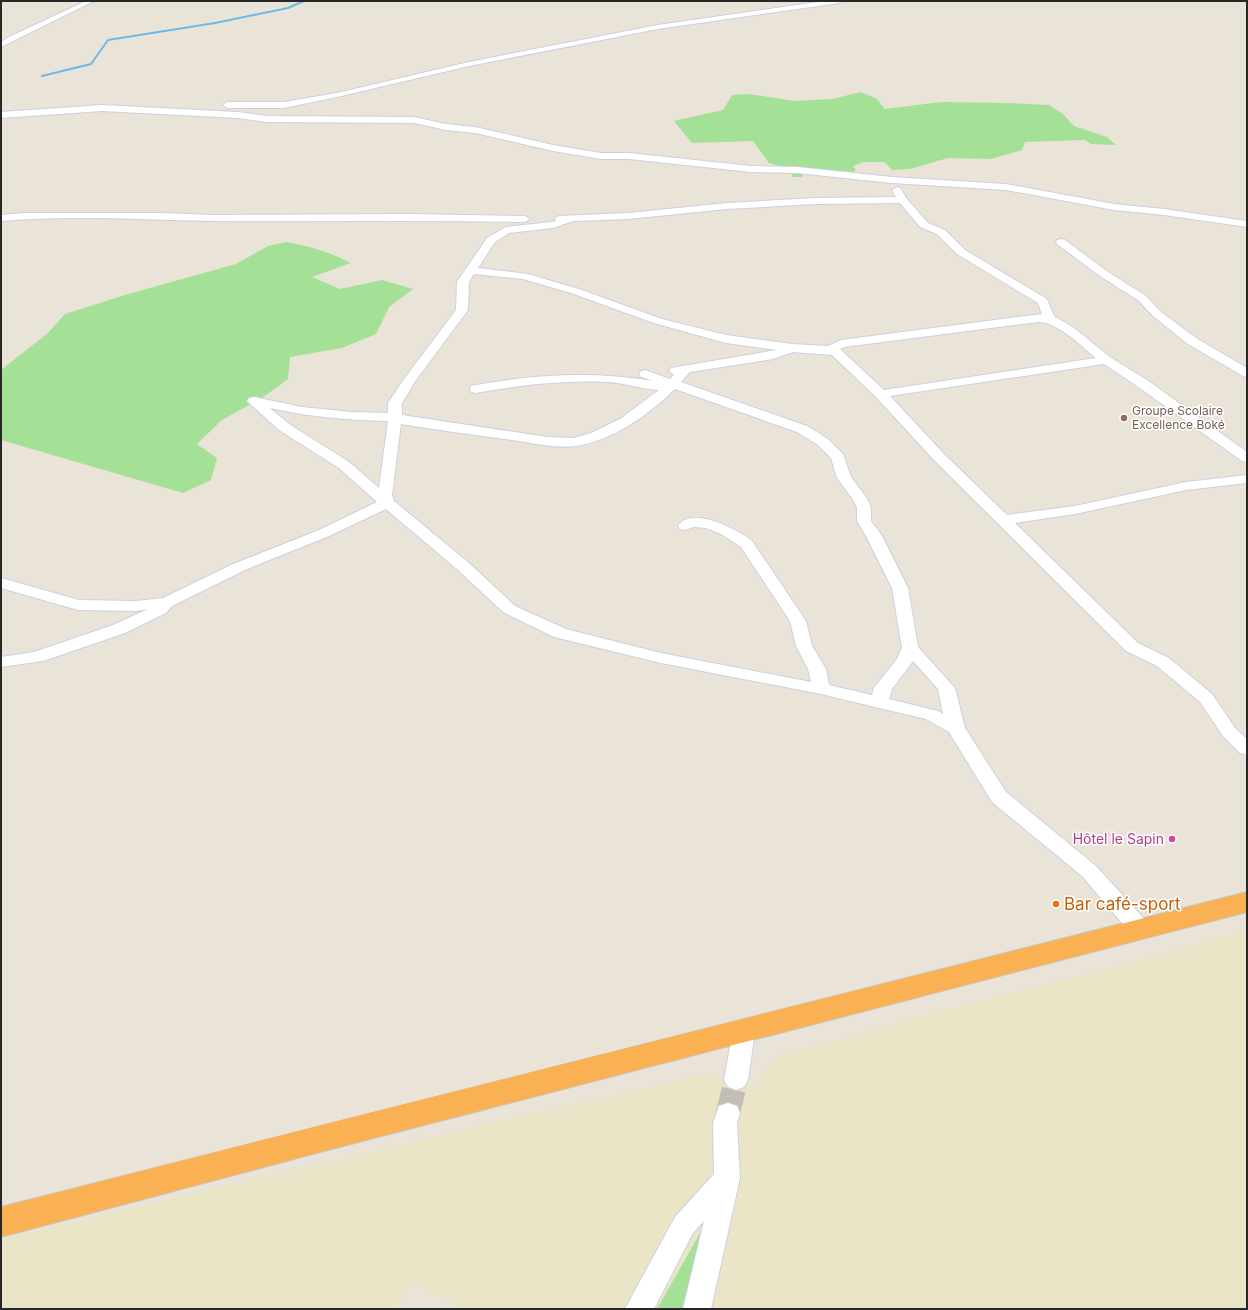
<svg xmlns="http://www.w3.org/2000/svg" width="1248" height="1310" font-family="Inter,sans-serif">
  <rect width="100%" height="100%" fill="#eae4d8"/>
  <!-- education -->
  <path fill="#ebe5c7" d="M1247 931V1309H465L414 1283 395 1309H1V1239L707 1073 713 1077 762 1087 763 1072 781 1054Z"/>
  <!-- green -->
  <path fill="#a4e095" d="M861 92 877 99 885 109 941 102 1007 103 1049 105 1063 114 1074 126 1107 137 1116 145 1091 144 1085 140 1025 142 1022 150 991 159 948 158 910 169 892 170 885 162H863L853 166 856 170 851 174 803 173 802 177H792L791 169 769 163 753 141 692 143 674 121 723 110 732 95 749 94 796 101 832 99Z
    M286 242C309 246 330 252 351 263L312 277 340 289 382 280 413 289 389 307 376 334 342 348 290 357 288 379 262 398 222 420 197 444 217 458 211 480 183 493 1 440V370L48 333 65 314 125 295 236 264 268 246Z
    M716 1205 690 1309H657Z"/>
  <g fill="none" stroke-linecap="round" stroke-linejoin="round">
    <!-- stream -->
    <path stroke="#6cb8eb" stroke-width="2" d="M42 76 91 64 108 40 215 23 288 8 304 1"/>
    <!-- street-tunnel -->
    <path stroke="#c3beb5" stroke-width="24" stroke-dasharray="24 12" stroke-linecap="butt" d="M728 1113 736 1080"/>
    <!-- street casing -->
    <g stroke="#cecfe0" stroke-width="2">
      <path id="street" d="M86 1H94L1 47V42L9 37Z
        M825 1H842L839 3 658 29 469 66 337 97 284 108H227L223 105 227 102H284L337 93 469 62 658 25Z
        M102 105 238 112 267 116 414 117 446 124 475 127 553 145 601 153H629L751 166 797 167 892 177 1006 184 1114 204 1164 209 1247 221V227L1164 215 1114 210 1006 190 892 183 797 173 751 172 629 159H601L553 151 475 133 446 130 414 123 267 122 238 118 102 111 1 118V112Z
        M897 187 900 188 907 199 928 223 945 230 965 250 1047 299 1054 316 1074 328 1110 357 1147 380 1247 452V462L1242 461 1137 386 1104 364 890 396 944 454 1007 515 1075 506 1186 482 1247 475V483L1186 490 1075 514 1015 523 1138 643 1169 658 1212 694 1235 728 1247 739V755L1240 753 1223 736 1200 702 1157 666 1126 651 934 460 876 397 832 355 793 352 773 359 690 372 681 382 807 426 828 439 843 454 851 477 868 500 871 508V521L882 536 908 588 918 647 955 688 965 728 1006 792 1096 866 1149 924 1152 930 1149 936 1141 938 1133 936 1082 876 992 802 949 732 926 719 879 708 821 694 661 663 554 637 503 612 458 570 386 509 329 536 245 570 172 606 166 613 125 633 43 661 1 667V657L34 652 113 625 148 609 136 611 78 610 1 588V578L79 600 136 601 163 598 233 564 319 530 377 502 339 468 279 430 247 401 249 398 254 397 302 407 351 412 388 413V403L404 379 456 310 457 282 487 238 506 227 551 222 556 221 555 219 556 217 560 216 628 213 727 203 815 198 896 197 892 190ZM900 203 920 227 937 234 957 254 1038 303 1042 314 841 340 828 346 792 344 726 335 662 319 579 289 528 274 478 268 495 242 509 233 553 228 573 221 628 219 727 209 815 204ZM474 274 523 279 571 293 654 323 726 343 777 350 671 368 669 371 674 375 670 379 645 370 641 371 639 374 641 377 654 381C594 371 536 374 476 385L471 386 470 389 471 392 476 393C519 385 563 380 607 382 625 383 642 389 659 390L620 419 591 433 573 438 547 437 402 415V403L416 380 468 310 469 282ZM1038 322C1058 322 1081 346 1096 358L884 390 840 349 844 347ZM675 389 797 432 818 445 831 458 837 478 854 501 857 508V521L866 536 892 588 902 648 897 659 874 688 872 695 829 685 826 669 812 646 806 621 752 541C738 530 692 505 678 526L680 529 685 530 694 527 706 528 721 534 741 547 790 621 796 646 808 669 811 682 661 653 566 629 515 606 470 564 394 501 392 495 401 424C438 430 475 435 512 440 533 443 556 449 576 446 614 440 648 415 675 389ZM270 408C309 417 348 420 388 421L379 488 349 462 289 424ZM913 661 938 689 943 714 938 711 889 699 892 689Z
        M24 213H161L215 215 409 214 525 216 530 219 525 222C422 220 319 222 216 221 145 220 72 215 1 221V215Z
        M1061 239 1065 240 1108 272 1146 296 1161 312 1196 338 1247 368V377L1243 376 1188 344 1153 316 1138 300 1100 276 1057 244 1056 242 1057 240Z
        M744 1022 752 1024 755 1031 748 1080 744 1087 736 1090 728 1087 724 1080 733 1031 736 1024Z
        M728 1103 737 1106 740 1113 737 1123 740 1178 711 1309H683L704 1221 693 1233 654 1309H625L675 1217 714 1174 713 1123 719 1106Z"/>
    </g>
    <!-- highway casing -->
    <g stroke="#c7c7c7" stroke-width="2">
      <path id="highway" d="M1247 892V912L328 1150 1 1237V1207C416 1100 832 997 1247 892Z"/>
    </g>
    <!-- street -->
    <use href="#street" fill="#fff" fill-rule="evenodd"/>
    <!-- highway -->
    <use href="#highway" fill="#fab153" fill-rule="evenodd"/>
  </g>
  <!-- markers -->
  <circle fill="#8d6e63" stroke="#fff" stroke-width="1.5" cx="1124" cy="418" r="4"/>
  <circle fill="#d1479c" stroke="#fff" stroke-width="1.5" cx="1172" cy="839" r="4"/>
  <circle fill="#e8710a" stroke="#fff" stroke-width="1.5" cx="1056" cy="904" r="4"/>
  <g text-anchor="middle" stroke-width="3" stroke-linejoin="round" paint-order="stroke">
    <!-- far-education labels -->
    <g font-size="12" fill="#785e54" stroke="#fff" text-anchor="start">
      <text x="1132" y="415">Groupe Scolaire<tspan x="1132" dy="14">Excellence Boké</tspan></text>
    </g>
    <!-- hotel labels -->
    <g font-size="14" fill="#b23c85" stroke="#fff" text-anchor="end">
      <text x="1164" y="844">Hôtel le Sapin</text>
    </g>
    <!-- near-food labels -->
    <g font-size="17" fill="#c56008" stroke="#fff" text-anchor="start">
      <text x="1064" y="910">Bar café-sport</text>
    </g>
  </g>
  <!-- border -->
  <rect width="1248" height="1310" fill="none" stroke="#272727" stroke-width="4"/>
</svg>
